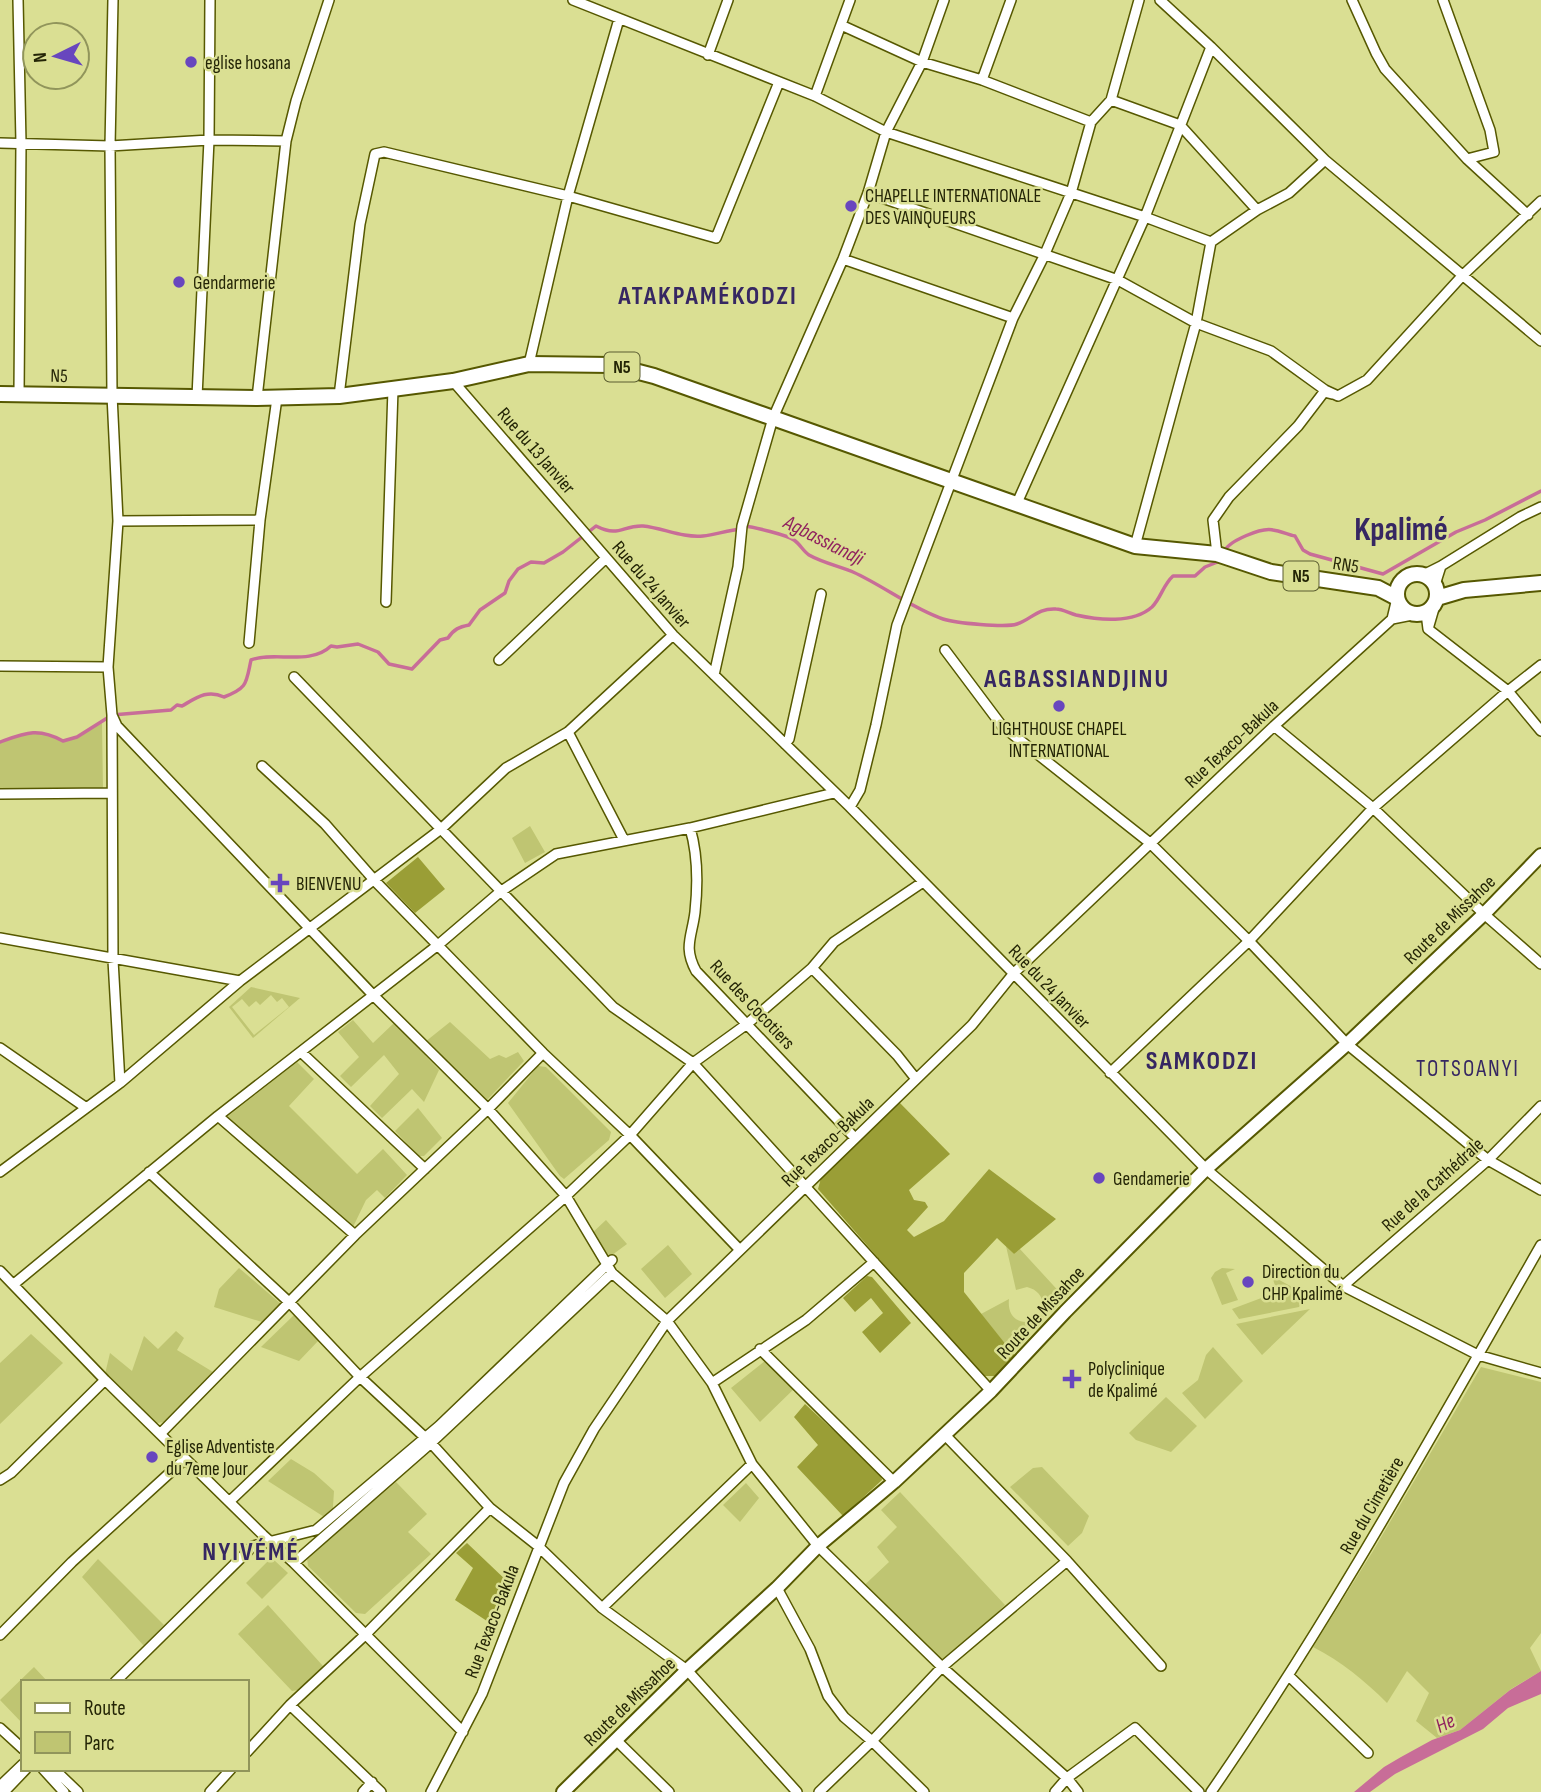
<svg xmlns="http://www.w3.org/2000/svg" width="1541" height="1792" font-family="'Sofia Sans Condensed',sans-serif">
  <rect width="100%" height="100%" fill="#dadf93"/>
  <!-- green -->
  <path fill="#bfc572" fill-rule="evenodd" d="M102 723 103 790 0 791V743C25 734 38 727 63 741L77 737Z
    M530 826 545 852 525 863 512 838Z
    M251 987 300 998 253 1038 229 1007ZM271 995 277 1002 282 998 289 1007 254 1035 232 1007 242 999 249 1007 256 1001 260 1005Z
    M353 1020 373 1043 394 1023 439 1070 424 1102 412 1089 382 1118 370 1106 399 1074 384 1055 351 1087 340 1076 359 1057 338 1032Z
    M450 1022 490 1059 499 1055 506 1058 518 1052 524 1061 487 1100 480 1102 425 1042Z
    M297 1062 314 1079 289 1106 357 1174 383 1149 407 1175 385 1198 377 1190 366 1200 353 1227 227 1117Z
    M538 1066 546 1067 611 1132 609 1140 564 1179 560 1176 508 1103Z
    M418 1108 442 1138 424 1156H419L395 1131Z
    M606 1220 627 1244 608 1258 591 1234Z
    M668 1245 692 1274 665 1298 641 1269Z
    M1006 1246 1014 1254 1019 1248 1064 1297 1040 1321 1037 1318C1047 1305 1043 1291 1027 1287L1016 1290Z
    M239 1268 281 1304 262 1322 214 1307 219 1289Z
    M1222 1268 1235 1269 1226 1273 1238 1300 1222 1305 1211 1278 1215 1272Z
    M1272 1276 1305 1294 1299 1307 1239 1319 1232 1309 1277 1292Z
    M1009 1299C1007 1316 1018 1325 1033 1321L1037 1324 1010 1350 981 1314Z
    M1310 1309 1262 1355 1236 1324Z
    M294 1315 319 1340 299 1361 261 1347Z
    M176 1331 184 1338 177 1350 213 1372 165 1422 157 1423 105 1374 110 1353 132 1371 144 1336 158 1349Z
    M31 1334 63 1363 0 1424V1363Z
    M1213 1347 1243 1381 1205 1419 1182 1393 1198 1380 1206 1355Z
    M770 1357 797 1386 760 1422 731 1388Z
    M1481 1367 1541 1382V1633L1530 1648 1541 1671 1511 1689 1460 1730 1437 1738 1416 1721 1429 1693 1407 1671 1387 1703C1364 1680 1342 1662 1313 1647L1373 1551Z
    M1166 1397 1197 1426 1171 1452 1136 1440 1129 1433Z
    M291 1459 314 1473 334 1491 332 1522 268 1481Z
    M1042 1467 1089 1516 1082 1533 1068 1546 1010 1487 1033 1468Z
    M396 1482 427 1514 408 1532 431 1554 365 1614 356 1613 308 1566 307 1558Z
    M746 1483 759 1498 740 1522 723 1505Z
    M900 1492 1005 1605 938 1671 857 1592 889 1562 877 1547 897 1527 881 1510Z
    M98 1559 164 1625 144 1646 82 1577Z
    M274 1560 288 1573 262 1599 246 1583 268 1561Z
    M268 1605 323 1666 298 1690 292 1691 238 1634Z
    M34 1667 48 1682H23V1724L0 1700Z"/>
  <!-- forest -->
  <path fill="#9a9e36" d="M418 857 445 889 415 913 386 883Z
    M899 1102 950 1154 909 1190 914 1200 925 1202 928 1207 907 1230 914 1237 944 1221 989 1169 1056 1219 1014 1254 997 1238 964 1273V1292L1015 1356 995 1376H981L818 1189 821 1178Z
    M867 1276 872 1277 911 1323 880 1353 862 1332 883 1313 871 1298 855 1312 843 1298Z
    M805 1404 881 1474 882 1480 843 1516 797 1467 818 1445 794 1417Z
    M467 1543 509 1583 493 1625 455 1600 473 1568 456 1553Z"/>
  <!-- water -->
  <path fill="#c86d98" d="M1541 1671V1694L1508 1708 1483 1729 1395 1774 1370 1792H1354L1384 1767 1401 1757 1432 1740 1460 1730 1510 1690Z"/>
  <g fill="none" stroke-linecap="round" stroke-linejoin="round">
    <!-- stream -->
    <path stroke="#c86d98" stroke-width="3.5" d="M744 526C754 527 787 535 794 540 800 544 803 551 809 555 821 562 841 567 853 572 884 586 911 608 943 619 955 623 1006 628 1017 624 1032 619 1037 608 1056 609 1062 609 1069 613 1076 615 1098 620 1133 624 1152 607 1161 598 1163 585 1173 576H1195L1205 567 1220 561 1221 559
      M1224 552C1228 541 1262 527 1273 530 1281 531 1288 535 1295 536L1303 550 1310 554 1383 574 1456 532 1485 520 1541 491
      M0 742C25 733 38 727 63 741L77 737 112 715 171 710 177 705 182 706C196 698 207 689 224 697 248 688 246 683 251 660 274 651 310 666 331 646L337 647 358 644 378 652 389 664 412 669 440 640 448 638C454 629 459 627 469 625L480 610 505 593 509 581 518 569 531 562 544 563 563 552 596 526C620 538 622 525 643 526 663 528 682 538 703 536 715 535 728 530 741 529"/>
    <!-- street casing -->
    <g stroke="#565801" stroke-width="12">
      <path id="street" d="M18 0 21 143 19 394
        M113 0 110 146 112 395 118 521 108 667 112 715 113 960 120 1083
        M573 0 815 96 886 132 1145 217 1211 242
        M1160 0 1211 47 1325 160 1541 341
        M1352 0 1376 53 1385 69 1467 159 1528 215
        M1443 0 1490 130 1494 152 1467 159
        M841 25 922 62 982 80 1091 122
        M708 55 728 0
        M982 80 1011 0
        M815 96 850 0
        M1111 100 1180 125 1257 210
        M0 143 110 146 209 140 286 141
        M868 193 1118 280 1196 323 1271 351 1325 390 1338 396 1367 380 1462 276 1541 201
        M843 259 1013 318
        M529 364 568 196 619 19
        M453 381 673 635 850 807 1206 1169 1343 1286 1478 1355 1541 1373
        M339 396 360 224 375 154 384 152 568 196 716 238 779 82
        M197 397 209 140 210 0
        M257 398 286 141 296 101 329 0
        M1017 503 1145 217 1211 47
        M118 521 260 520
        M1135 546 1196 323 1211 242 1257 210 1289 193 1325 160
        M1217 554 1213 520 1229 497 1298 426 1324 392 1332 394
        M1441 566 1520 517 1541 507
        M1423 575 1441 566 1435 585
        M386 602 393 389
        M1426 613 1428 629 1437 598
        M1392 619 1397 598
        M1428 629 1508 691 1541 731
        M249 643 260 520 277 398
        M945 650 1002 726 1150 843 1249 941 1347 1044 1488 1160 1541 1190
        M499 660 606 558
        M0 666 108 667
        M714 675 738 567 742 526 773 418 843 259 868 193 886 132 922 62 944 0
        M294 677 613 1007 693 1063 991 1391
        M112 715 117 726 374 996 488 1109 566 1196 612 1273 667 1321 712 1383 752 1464 818 1546 942 1667 1067 1778 1078 1792
        M1274 726 1373 808 1484 914 1541 964
        M568 732 624 840
        M785 744 789 739 821 594
        M262 766 325 824 375 881 543 1053 630 1135 740 1250
        M0 794 111 793
        M850 807 860 790 876 725 897 625 1013 318 1044 256 1071 193 1091 122 1111 100 1139 0
        M690 828C698 855 698 884 695 912 692 937 683 947 696 971L855 1138
        M0 938 240 981
        M812 968 897 1055 916 1079
        M0 1048 85 1107
        M302 1053 425 1169
        M1110 1073 1249 941 1373 808 1508 691 1541 665
        M218 1116 355 1235
        M0 1172 120 1083 240 981 441 829 506 768 568 732 673 635
        M149 1172 290 1303 360 1377 431 1443 490 1508 538 1546 602 1608 687 1670 797 1792
        M0 1271 105 1380 263 1535 294 1563 463 1732
        M14 1284 218 1116 438 945 500 892 556 854 690 828 834 793
        M1343 1286 1488 1160 1541 1106
        M760 1349 894 1482
        M712 1383 806 1320 874 1262
        M160 1434 355 1235 488 1109 543 1053
        M944 1434 1067 1561 1161 1666
        M0 1480 11 1473 105 1380
        M230 1501 360 1377 566 1196 630 1135 693 1063 747 1024 812 968 834 942 923 882
        M294 1563 431 1443 612 1273
        M777 1588 810 1649 828 1696 844 1717 872 1741 924 1792
        M602 1608 752 1464
        M0 1635 72 1562 185 1459
        M1289 1676 1368 1753
        M115 1682 253 1546 316 1530 439 1426 612 1260
        M290 1705 381 1792
        M0 1728 23 1749
        M616 1740 669 1792
        M247 1752 290 1705 365 1635 490 1508
        M43 1769 64 1792
        M54 1769 78 1792
        M0 1786 23 1764
        M4 1792 26 1769
        M210 1792 231 1769
        M363 1792 372 1782
        M431 1792 482 1694 564 1483 594 1429 667 1321 972 1025 1014 973 1274 726 1392 619 1412 615
        M819 1792 872 1741 942 1667 1067 1561
        M1055 1792 1067 1778 1135 1728 1199 1792
        M1211 1792C1332 1617 1435 1430 1541 1245"/>
    </g>
    <!-- secondary casing -->
    <g stroke="#565801" stroke-width="16">
      <path id="secondary" d="M563 1792 687 1670 777 1588 818 1546 894 1482 991 1391 1065 1312 1206 1169 1347 1044 1484 914 1541 855"/>
    </g>
    <!-- primary casing -->
    <g stroke="#565801" stroke-width="18">
      <path id="primary" d="M0 394 257 398 339 396 453 381 529 364 612 365 654 376 1135 546 1217 554 1271 572 1378 588 1397 598
        M1397 594a20 20 0 1 1 40 0a20 20 0 1 1-40 0Z
        M1437 598 1464 590 1541 583"/>
    </g>
    <!-- street -->
    <use href="#street" stroke="#fff" stroke-width="9"/>
    <!-- secondary -->
    <use href="#secondary" stroke="#fff" stroke-width="12"/>
    <!-- primary -->
    <use href="#primary" stroke="#fff" stroke-width="14"/>
  </g>
  <!-- markers -->
  <g fill="#6846be" stroke="#dadf93" stroke-width="2.5">
    <circle cx="191" cy="62" r="7"/>
    <circle cx="851" cy="206" r="7"/>
    <circle cx="179" cy="282" r="7"/>
    <circle cx="1059" cy="706" r="7"/>
    <path d="M276.5 872.5h7v7h7v7h-7v7h-7v-7h-7v-7h7z"/>
    <circle cx="1099" cy="1178" r="7"/>
    <circle cx="1248" cy="1282" r="7"/>
    <path d="M1068.5 1368.5h7v7h7v7h-7v7h-7v-7h-7v-7h7z"/>
    <circle cx="152" cy="1457" r="7"/>
  </g>
  <g text-anchor="middle" stroke-width="5" stroke-linejoin="round" paint-order="stroke">
    <!-- shield labels -->
    <g fill="#dadf93" stroke="#5b5d30" stroke-width="2">
      <rect x="604.5" y="352.5" width="35" height="29" rx="5"/>
      <rect x="1283.5" y="561.5" width="35" height="29" rx="5"/>
    </g>
    <g font-size="18" font-weight="bold" fill="#242506">
      <text x="622" y="373">N5</text>
      <text x="1301" y="582">N5</text>
    </g>
    <!-- poi labels -->
    <g font-size="19" fill="#242506" stroke="#dadf93" text-anchor="start">
      <text x="205" y="69">eglise hosana</text>
      <text x="865" y="202">CHAPELLE INTERNATIONALE<tspan x="865" dy="22">DES VAINQUEURS</tspan></text>
      <text x="193" y="289">Gendarmerie</text>
      <text x="1059" y="735" text-anchor="middle">LIGHTHOUSE CHAPEL<tspan x="1059" dy="22">INTERNATIONAL</tspan></text>
      <text x="296" y="890">BIENVENU</text>
      <text x="1113" y="1185">Gendamerie</text>
      <text x="1262" y="1278">Direction du<tspan x="1262" dy="22">CHP Kpalimé</tspan></text>
      <text x="1088" y="1375">Polyclinique<tspan x="1088" dy="22">de Kpalimé</tspan></text>
      <text x="166" y="1453">Eglise Adventiste<tspan x="166" dy="22">du 7eme Jour</tspan></text>
    </g>
    <!-- street labels -->
    <g font-size="19" fill="#242506" stroke="#dadf93">
      <text transform="translate(59 375) rotate(1)" y="7">N5</text>
      <text transform="translate(537 450) rotate(49)" y="7">Rue du 13 Janvier</text>
      <text transform="translate(1346 564) rotate(9)" y="7">RN5</text>
      <text transform="translate(652 584) rotate(49)" y="7">Rue du 24 Janvier</text>
      <text transform="translate(1231 743) rotate(-43)" y="7">Rue Texaco-Bakula</text>
      <text transform="translate(1449 919) rotate(-44)" y="7">Route de Missahoe</text>
      <text transform="translate(1050 986) rotate(46)" y="7">Rue du 24 Janvier</text>
      <text transform="translate(753 1004) rotate(47)" y="7">Rue des Cocotiers</text>
      <text transform="translate(827 1141) rotate(-44)" y="7">Rue Texaco-Bakula</text>
      <text transform="translate(1432 1184) rotate(-42)" y="7">Rue de la Cathédrale</text>
      <text transform="translate(1040 1312) rotate(-47)" y="7">Route de Missahoe</text>
      <text transform="translate(1371 1505) rotate(-60)" y="7">Rue du Cimetière</text>
      <text transform="translate(491 1621) rotate(-69)" y="7">Rue Texaco-Bakula</text>
      <text transform="translate(629 1701) rotate(-44)" y="7">Route de Missahoe</text>
    </g>
    <!-- water labels -->
    <g font-size="21" font-style="italic" fill="#90225e" stroke="#dadf93">
      <text transform="translate(824 540) rotate(27)" y="7">Agbassiandji</text>
      <text transform="translate(1445 1723) rotate(-25)" y="7">He</text>
    </g>
    <!-- quarter labels -->
    <g font-size="23" letter-spacing="2" fill="#362762" stroke="#dadf93">
      <text x="1468" y="1076">TOTSOANYI</text>
    </g>
    <!-- district labels -->
    <g font-size="26" font-weight="bold" letter-spacing="2" fill="#362762" stroke="#dadf93">
      <text x="708" y="304">ATAKPAMÉKODZI</text>
      <text x="1077" y="687">AGBASSIANDJINU</text>
      <text x="1202" y="1069">SAMKODZI</text>
      <text x="251" y="1560">NYIVÉMÉ</text>
    </g>
    <!-- town labels -->
    <g font-size="33" font-weight="bold" fill="#362762" stroke="#dadf93">
      <text x="1401" y="540">Kpalimé</text>
    </g>
  </g>
  <!-- legend -->
  <rect x="21" y="1680" width="228" height="91" fill="#dadf93" stroke="#91955b" stroke-width="2"/>
  <rect x="35" y="1703" width="35" height="10" fill="#ffffff" stroke="#91955b" stroke-width="2"/>
  <text x="84" y="1715" font-size="21" fill="#242506">Route</text>
  <rect x="35" y="1732" width="35" height="21" fill="#bfc572" stroke="#91955b" stroke-width="2"/>
  <text x="84" y="1750" font-size="21" fill="#242506">Parc</text>
  <!-- north arrow -->
  <g transform="translate(56 56) rotate(265)"><circle r="33" fill="#dadf93" stroke="#91955b" stroke-width="2"/>
  <path d="M0-5L12 26L0 18L-12 26Z" fill="#6846be"/>
  <text y="-10" font-size="19" font-weight="bold" text-anchor="middle" fill="#242506">N</text>
  </g>
</svg>
